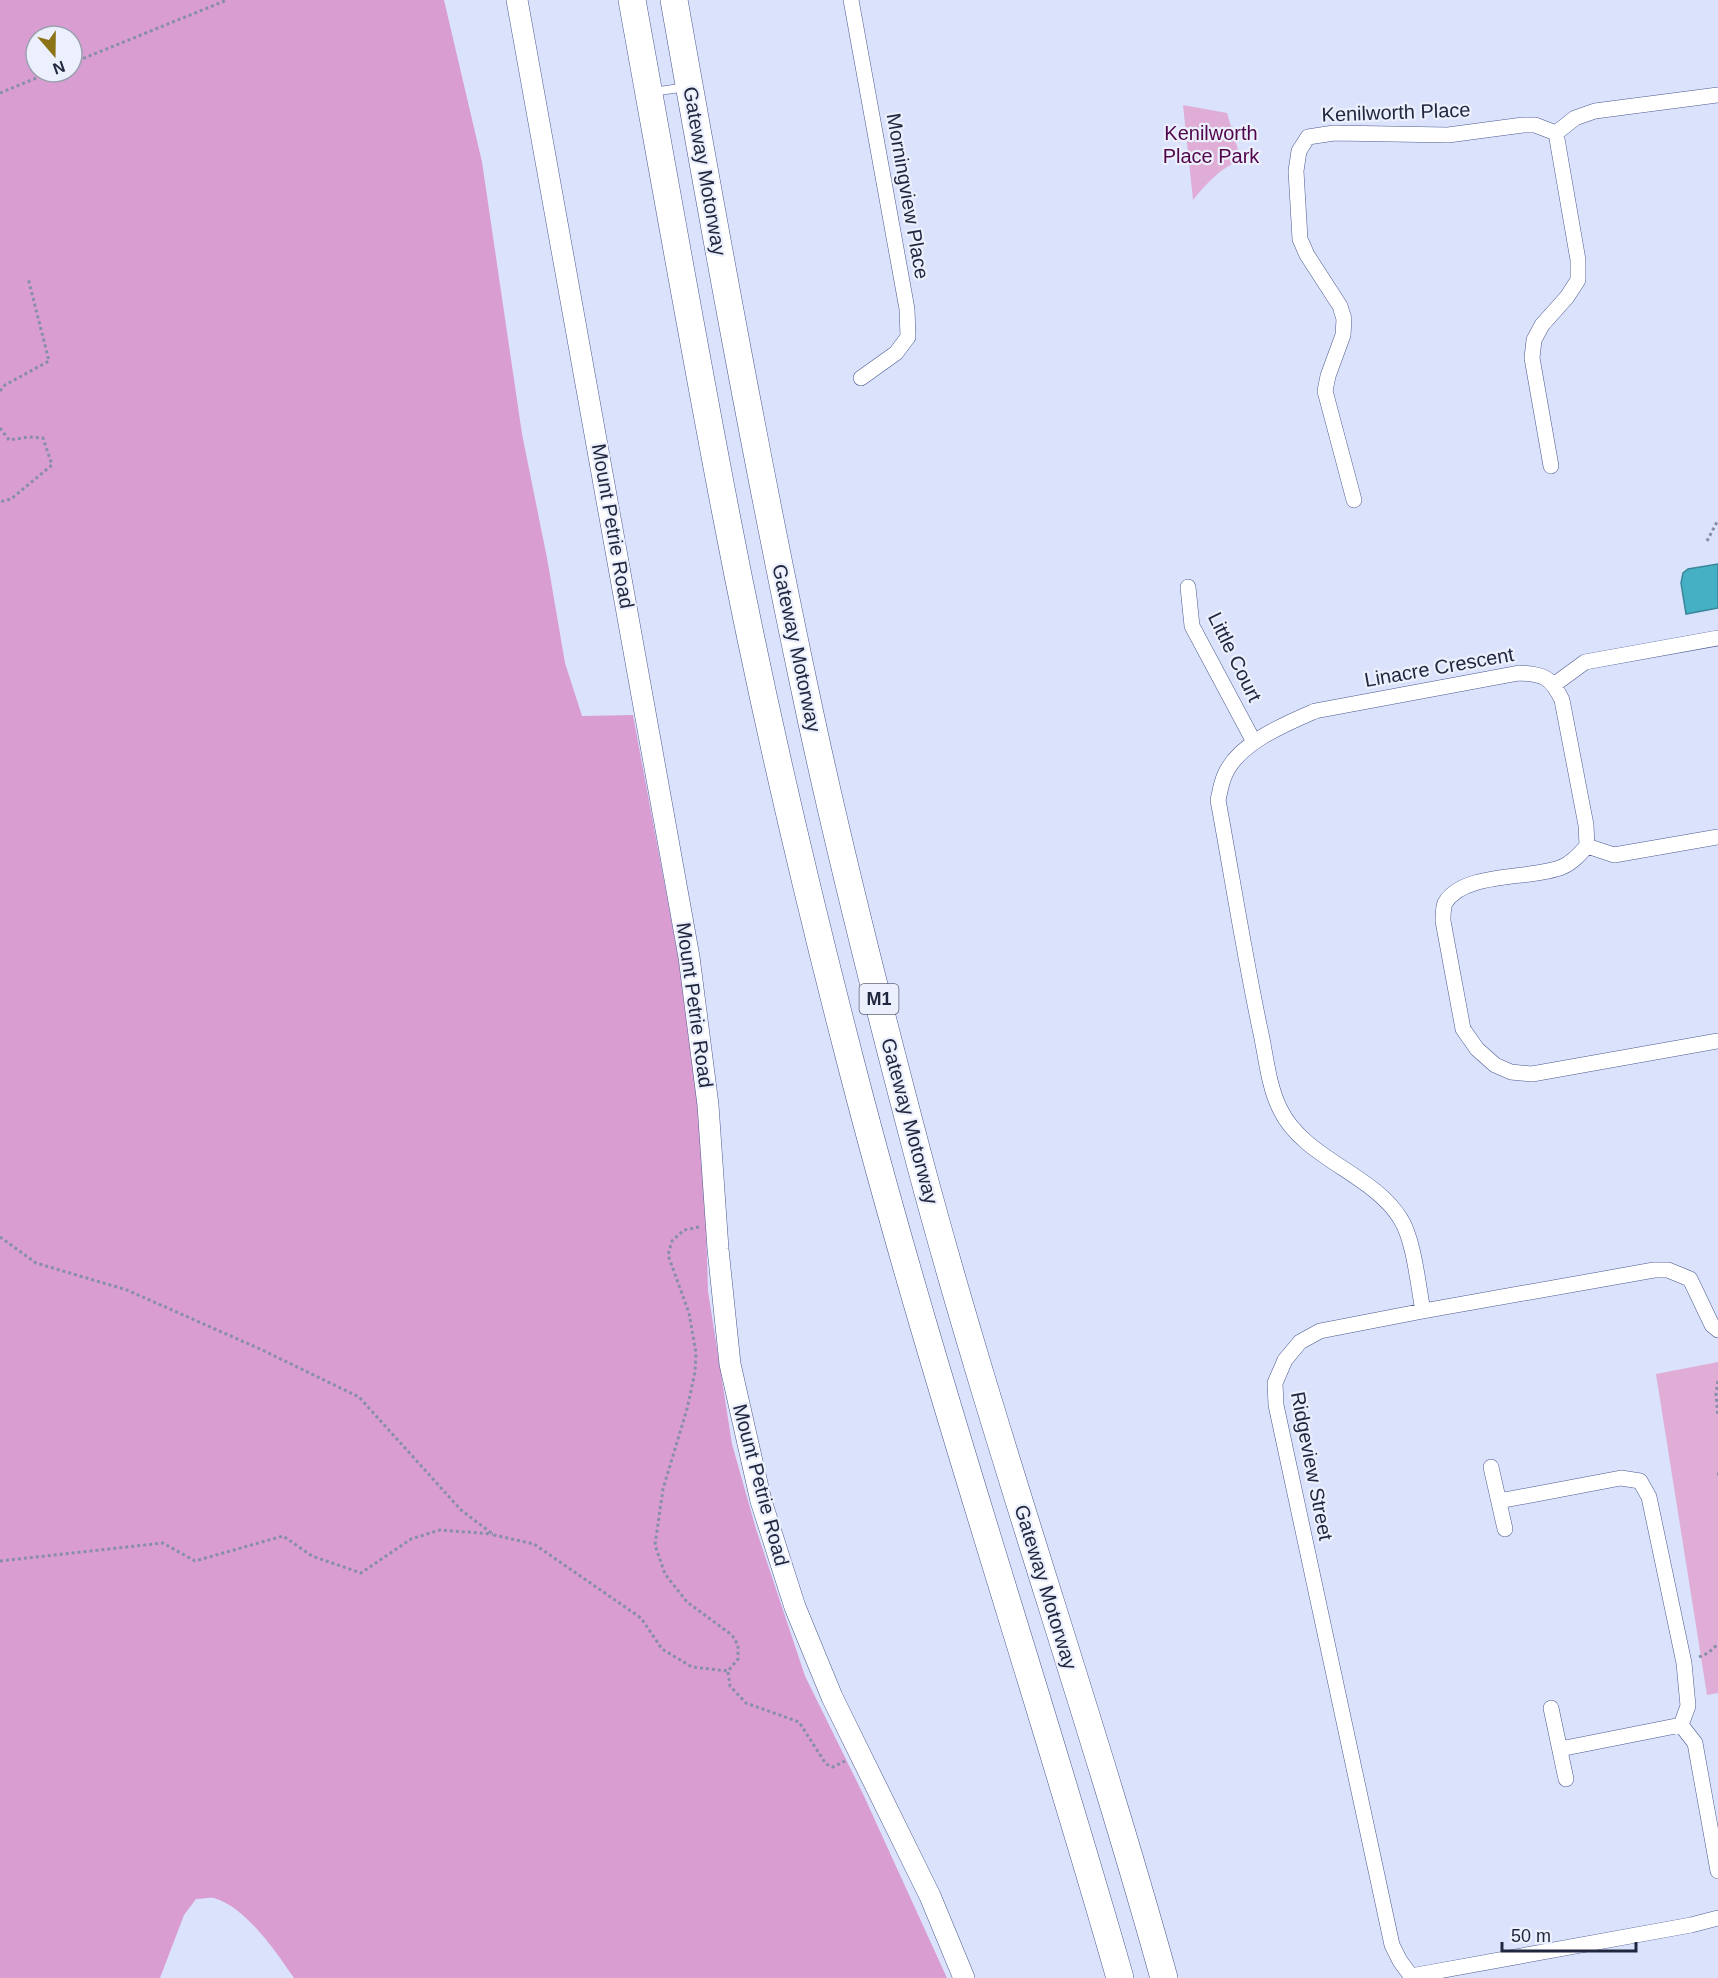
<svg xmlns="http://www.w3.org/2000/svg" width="1718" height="1978" font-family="Helvetica,sans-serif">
  <rect width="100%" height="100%" fill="#dae2fc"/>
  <!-- green -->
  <path fill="#dfadd6" d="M1183 105 1227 113 1241 160C1221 167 1206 184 1193 200Z
    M1718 1362V1693L1707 1695 1656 1374Z"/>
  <!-- forest -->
  <path fill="#da9dd1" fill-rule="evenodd" d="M0 0H444L482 162 522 434 547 558 565 663 582 716 633 715 677 951 695 1064 705 1191 708 1291 732 1444 756 1529 805 1676 863 1794 947 1978H294C275 1951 247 1908 214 1898 209 1897 201 1899 196 1899L184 1915 160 1978H0ZM36 36H72V72H36Z"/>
  <!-- water -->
  <path fill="#45b0c4" stroke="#3a879c" stroke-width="1.5" d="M1718 564V608L1686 614 1681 583 1683 573 1688 569Z"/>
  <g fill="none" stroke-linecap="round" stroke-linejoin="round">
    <!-- lane casing -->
    <g stroke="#4c5a90" stroke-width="9">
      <path id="lane" d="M653 92 686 87"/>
    </g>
    <!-- street casing -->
    <g stroke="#4c5a90" stroke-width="16">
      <path id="street" d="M851 0 907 309 908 337 896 353 861 378
        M1551 466 1532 358 1534 340 1542 325 1567 297 1578 280V260L1556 133
        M1354 500 1325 391 1328 376 1343 335 1344 319 1340 306 1307 255 1300 239 1296 171 1299 151 1308 137 1334 133 1448 135 1523 125H1535L1556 133 1575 118 1595 111 1718 95
        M1188 587 1192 626 1254 742
        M1555 684 1585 662 1718 638
        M1587 846 1614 855 1718 837
        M1423 1311C1418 1285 1414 1239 1400 1218 1373 1174 1303 1158 1280 1109 1268 1085 1266 1055 1260 1029 1244 953 1232 876 1218 800 1220 792 1221 784 1224 777 1236 744 1285 724 1315 711L1519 673C1544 674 1551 677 1562 700L1586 825 1587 846C1580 854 1572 863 1562 867 1531 880 1464 871 1445 903 1443 908 1443 915 1443 921L1463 1029 1477 1049 1495 1065 1511 1072 1532 1074 1718 1041
        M1491 1467 1505 1529
        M1499 1501 1621 1478 1640 1481 1649 1497 1684 1663 1688 1706 1681 1725 1695 1743 1718 1871
        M1551 1708 1566 1779
        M1560 1749 1681 1725
        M1411 1976 1691 1925 1718 1918
        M1411 1978V1976L1400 1961 1392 1945 1276 1405 1275 1383 1285 1360 1300 1342 1320 1331 1423 1311 1654 1270H1668L1690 1279 1712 1325 1718 1330"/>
    </g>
    <!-- secondary casing -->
    <g stroke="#4c5a90" stroke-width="22">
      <path id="secondary" d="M517 0 689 957 708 1105 718 1249 730 1364 761 1501 795 1607 832 1697 930 1896 964 1978"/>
    </g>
    <!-- highway casing -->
    <g stroke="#4c5a90" stroke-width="28">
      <path id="highway" d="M632 0C663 171 693 343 726 514 760 692 801 869 846 1044 926 1359 1031 1666 1120 1978
        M674 0C715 232 757 464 806 695 839 852 879 1008 920 1163 993 1437 1088 1705 1164 1978"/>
    </g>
    <!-- path -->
    <path stroke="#878fa8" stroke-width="3" stroke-dasharray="3 3" stroke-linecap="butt" d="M72 63 227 0
      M0 93 51 72
      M0 391 5 385 49 361 28 278
      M0 428 9 440 29 437 43 438 52 465 11 499 0 502
      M1707 541 1718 520
      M0 1237 36 1263 127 1290 260 1349 359 1397 461 1510 494 1535 534 1544 641 1618 662 1649 692 1667 728 1671 738 1659V1645L732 1635 687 1602 665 1574 655 1545 663 1489 687 1409 695 1372 696 1353 689 1313 668 1255 672 1241 684 1230 699 1227
      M1718 1381 1716 1394 1718 1416
      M1717 1474H1718
      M0 1561 163 1543 195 1561 283 1536 312 1556 361 1573 411 1539 440 1530 493 1534
      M1699 1657 1708 1653 1718 1644
      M728 1672 730 1686 746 1703 799 1722 826 1764 833 1767 845 1761"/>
    <!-- lane -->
    <use href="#lane" stroke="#fff" stroke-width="8"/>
    <!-- street -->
    <use href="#street" stroke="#fff" stroke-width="15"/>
    <!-- secondary -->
    <use href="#secondary" stroke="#fff" stroke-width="21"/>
    <!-- highway -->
    <use href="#highway" stroke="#fff" stroke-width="27"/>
  </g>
  <g text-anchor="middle" stroke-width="4.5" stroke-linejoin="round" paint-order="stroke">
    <!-- shield labels -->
    <rect fill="#ecf0fd" stroke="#5e6378" stroke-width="1.5" x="859.5" y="984" width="39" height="30" rx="4.5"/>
    <g font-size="18" font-weight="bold" fill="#21273f">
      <text x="879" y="1005">M1</text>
    </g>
    <!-- street labels -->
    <g font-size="20" fill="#21273f" stroke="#ecf0fd">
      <text transform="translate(1396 112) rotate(-2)" y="7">Kenilworth Place</text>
      <text transform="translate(705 171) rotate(80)" y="7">Gateway Motorway</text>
      <text transform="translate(908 196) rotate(80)" y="7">Morningview Place</text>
      <text transform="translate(613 526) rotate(80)" y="7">Mount Petrie Road</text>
      <text transform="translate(797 648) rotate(78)" y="7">Gateway Motorway</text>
      <text transform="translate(1235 657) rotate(64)" y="7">Little Court</text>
      <text transform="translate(1439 667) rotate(-10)" y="7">Linacre Crescent</text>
      <text transform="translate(695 1005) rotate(82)" y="7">Mount Petrie Road</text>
      <text transform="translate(910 1121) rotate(75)" y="7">Gateway Motorway</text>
      <text transform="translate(1312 1466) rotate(79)" y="7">Ridgeview Street</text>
      <text transform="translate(761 1485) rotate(75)" y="7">Mount Petrie Road</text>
      <text transform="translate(1046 1587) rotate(73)" y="7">Gateway Motorway</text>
    </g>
    <!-- park labels -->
    <g font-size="20" fill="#51064b" stroke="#ecf0fd">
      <text x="1211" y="140">Kenilworth<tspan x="1211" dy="23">Place Park</tspan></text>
    </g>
  </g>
  <!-- north arrow -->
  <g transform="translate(54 54) rotate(160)"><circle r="28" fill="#ecf0fd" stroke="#9ba0b1" stroke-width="1.5"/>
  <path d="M0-4.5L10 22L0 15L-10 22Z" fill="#8c7316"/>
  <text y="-9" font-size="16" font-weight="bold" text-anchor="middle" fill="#21273f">N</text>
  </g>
  <!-- scale -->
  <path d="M1502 1942v9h134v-9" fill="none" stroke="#21273f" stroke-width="3"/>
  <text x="1511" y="1942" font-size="18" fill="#21273f" stroke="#ecf0fd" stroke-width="4.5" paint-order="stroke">50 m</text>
</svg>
